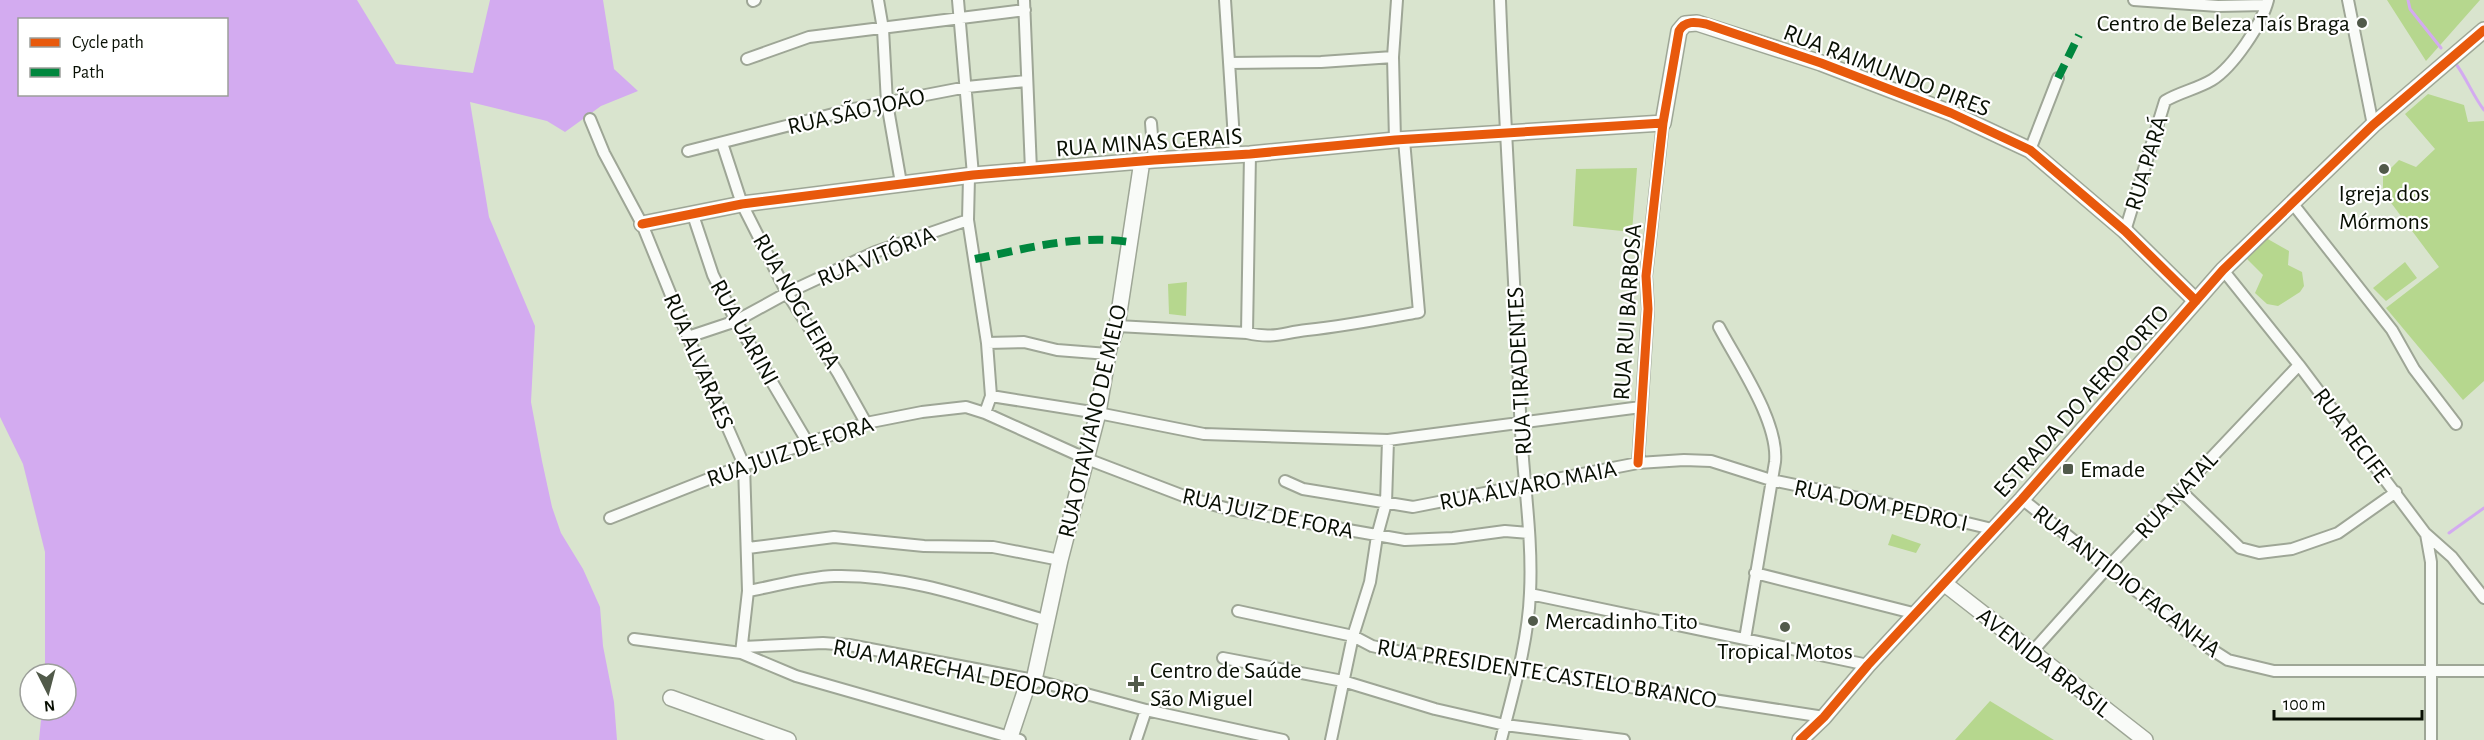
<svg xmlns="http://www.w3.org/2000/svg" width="2484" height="740" font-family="'Alegreya Sans',sans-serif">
  <rect width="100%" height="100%" fill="#d9e4ce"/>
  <!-- green -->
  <path fill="#b6d78e" d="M2387 0H2480L2426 61Z
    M2428 94 2464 105 2468 122 2484 121V381L2463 400 2386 308 2439 267 2383 192V176L2399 160 2416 167 2435 149 2405 114Z
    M1637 168 1632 232 1573 226 1576 169Z
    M2266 238 2289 251 2288 265 2302 272 2304 286 2300 292 2278 306 2267 304 2255 293 2263 275 2242 254Z
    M2405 262 2417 278 2386 301 2373 288Z
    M1187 282 1186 316 1169 314 1168 284Z
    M1892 534 1921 544 1916 553 1888 545Z
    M1990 701 2054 740H1955Z"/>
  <!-- water -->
  <path fill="#d3abf0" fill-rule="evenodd" d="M0 0H357L396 64 473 73 490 0H603L614 69 638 91 601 106 565 132 547 121 470 102 489 217 535 326 531 402 542 461 552 507 561 533 583 569 600 607 603 646 614 702 617 740H39L42 710H66V674H45V552L23 464 0 417ZM20 20H226V94H20Z"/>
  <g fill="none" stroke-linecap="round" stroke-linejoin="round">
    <!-- stream -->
    <path stroke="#d3abf0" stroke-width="3" d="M2408 0 2410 9 2441 48
      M2456 64C2467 79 2473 96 2484 110
      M2449 533 2484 508"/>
    <!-- street casing -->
    <g stroke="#9ea696" stroke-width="14">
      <path id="street" d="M878 0 883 29 887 103 901 183
        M958 0 973 175
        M1024 0 1031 170
        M1225 0 1235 155
        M1500 0C1505 138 1515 275 1520 412 1522 473 1533 533 1530 593 1528 643 1513 692 1501 740
        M2134 0 2218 6 2266 5
        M2348 0 2373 125
        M753 1 755 0
        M747 59 809 37 1025 10
        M1229 63 1321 62 1393 57
        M590 119 604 153 642 224 688 337 744 465 748 591 741 653
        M1151 123 1154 160
        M1395 140 1393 57 1397 0
        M722 143 742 204 787 293 838 373 866 423
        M2030 150 2058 78
        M688 151 853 109 967 87 1026 81
        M969 177 968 220 987 343 991 396 985 413
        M2293 204 2392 330 2414 369 2456 424
        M693 215 713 275 736 321 808 443
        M2125 231 2165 101C2180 92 2197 89 2212 80 2233 67 2262 24 2268 0
        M2223 270 2299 365 2425 533 2452 557 2484 598
        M1117 326 1247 333C1274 339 1281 333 1307 330 1345 326 1381 319 1419 312L1404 140
        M1719 327C1738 363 1779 422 1775 462L1745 639
        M1247 333 1250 154
        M688 337 736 321 787 293 875 252 968 220
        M987 343 1024 342 1057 350 1108 354
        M991 396 1098 413 1204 434 1388 440 1641 407
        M1638 463 1648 309 1646 276 1663 123
        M1285 481 1303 489 1413 507 1638 463 1684 460 1711 461 1771 480 1888 504 1992 529
        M2180 490 2240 548 2259 553 2292 549 2338 533 2396 492
        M2022 499 2200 642 2228 660 2274 671H2484
        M610 518 744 465 866 423 922 412 966 407 985 413 1087 459 1189 498 1229 509 1405 540 1453 538 1505 531 1529 533
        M2426 534 2431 562V740
        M748 548 834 537 924 546 993 547 1060 560
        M1755 573 1917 614
        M748 591C776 586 806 577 834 576 907 574 979 601 1048 621
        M1530 594 1868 665
        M1238 611 1353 636 1372 646 1390 650 1824 717
        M634 639 741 653 796 676 1020 740
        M743 647 823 643 849 645 1034 680 1146 710 1283 740
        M2031 653 2108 567 2299 365
        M1223 658 1343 681 1435 709 1505 725 1624 740
        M1136 740 1146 710
        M1331 740 1353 636 1370 582 1377 536 1386 503 1388 440"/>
    </g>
    <!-- secondary casing -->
    <g stroke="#9ea696" stroke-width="18">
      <path id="secondary" d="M642 224 742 204 973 175 1154 160 1250 154 1395 140 1663 123 1679 31 1685 24 1697 23 1821 63 1951 113 2030 150 2125 231 2196 301
        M1945 584 2145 740
        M671 698 788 740
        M1009 740 1027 686 1034 680 1060 560 1098 413 1109 348 1117 326 1142 161
        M1800 740 1824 717 1868 665 2022 499 2223 270 2373 125 2484 30"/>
    </g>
    <!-- street -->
    <use href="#street" stroke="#f9fbf8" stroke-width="10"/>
    <!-- secondary -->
    <use href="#secondary" stroke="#f9fbf8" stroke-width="15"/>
    <!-- quiet -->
    <path stroke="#00873e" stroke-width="8" stroke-dasharray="15 8" stroke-linecap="butt" d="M2058 78 2079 35
      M975 259C1025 249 1077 234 1129 242"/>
    <!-- cycleway casing -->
    <g stroke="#fff" stroke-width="13">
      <path id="cycleway" d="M642 224 742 204 973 175 1154 160 1250 154 1395 140 1663 123
        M1638 463 1648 309 1646 276 1663 123 1679 31C1685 20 1696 22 1706 24L1821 63 1951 113 2030 150 2125 231 2196 301
        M1800 740 1824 717 1868 665 2022 499 2223 270 2373 125 2484 30"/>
    </g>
    <!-- cycleway -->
    <use href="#cycleway" stroke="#e8590c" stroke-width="9"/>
  </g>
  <!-- markers -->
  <g fill="#515a4a" stroke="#fff" stroke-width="2">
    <circle cx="2362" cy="23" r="6"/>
    <circle cx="2384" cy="169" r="6"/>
    <rect x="2062" y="463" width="12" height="12" rx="3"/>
    <circle cx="1533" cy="621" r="6"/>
    <circle cx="1785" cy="627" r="6"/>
    <path d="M1133 675h6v6h6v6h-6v6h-6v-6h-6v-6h6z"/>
  </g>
  <g text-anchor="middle" stroke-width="4.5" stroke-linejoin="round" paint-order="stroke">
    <!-- poi labels -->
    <g font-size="24" fill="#080f03" stroke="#fff" text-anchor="start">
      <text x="2350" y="31" text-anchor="end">Centro de Beleza Taís Braga</text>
      <text x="2384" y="201" text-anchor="middle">Igreja dos<tspan x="2384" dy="28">Mórmons</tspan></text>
      <text x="2080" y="477">Emade</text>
      <text x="1545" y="629">Mercadinho Tito</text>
      <text x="1785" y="659" text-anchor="middle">Tropical Motos</text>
      <text x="1150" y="678">Centro de Saúde<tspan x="1150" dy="28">São Miguel</tspan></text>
    </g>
    <!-- street labels -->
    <g font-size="24" fill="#080f03" stroke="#fff">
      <text transform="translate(1887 70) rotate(21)" y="8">RUA RAIMUNDO PIRES</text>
      <text transform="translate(856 111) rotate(-13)" y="8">RUA SÃO JOÃO</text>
      <text transform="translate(1149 142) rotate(-4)" y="8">RUA MINAS GERAIS</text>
      <text transform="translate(2146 163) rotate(-73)" y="8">RUA PARÁ</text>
      <text transform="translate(876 256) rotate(-22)" y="8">RUA VITÓRIA</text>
      <text transform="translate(797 301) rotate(60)" y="8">RUA NOGUEIRA</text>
      <text transform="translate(1627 312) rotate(-86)" y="8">RUA RUI BARBOSA</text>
      <text transform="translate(745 332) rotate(61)" y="8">RUA UARINI</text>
      <text transform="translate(699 361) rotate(67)" y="8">RUA ALVARAES</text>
      <text transform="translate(1519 371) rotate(-93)" y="8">RUA TIRADENTES</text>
      <text transform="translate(2081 401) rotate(-48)" y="8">ESTRADA DO AEROPORTO</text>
      <text transform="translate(1092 421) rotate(-77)" y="8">RUA OTAVIANO DE MELO</text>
      <text transform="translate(2352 435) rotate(53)" y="8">RUA RECIFE</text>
      <text transform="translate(790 451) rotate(-19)" y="8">RUA JUIZ DE FORA</text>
      <text transform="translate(1528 485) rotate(-11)" y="8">RUA ÁLVARO MAIA</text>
      <text transform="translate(2176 495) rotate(-47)" y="8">RUA NATAL</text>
      <text transform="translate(1881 505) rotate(12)" y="8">RUA DOM PEDRO I</text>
      <text transform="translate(1268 513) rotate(12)" y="8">RUA JUIZ DE FORA</text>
      <text transform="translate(2127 581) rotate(38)" y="8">RUA ANTIDIO FACANHA</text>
      <text transform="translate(2044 662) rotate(38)" y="8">AVENIDA BRASIL</text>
      <text transform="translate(961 671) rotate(11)" y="8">RUA MARECHAL DEODORO</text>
      <text transform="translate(1547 673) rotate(9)" y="8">RUA PRESIDENTE CASTELO BRANCO</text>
    </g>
  </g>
  <!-- legend -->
  <rect x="18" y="18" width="210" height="78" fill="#ffffff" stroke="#9c9f9a" stroke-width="1.5"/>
  <rect x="30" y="38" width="30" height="9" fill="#e8590c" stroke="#9c9f9a" stroke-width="1.5"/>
  <text x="72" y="48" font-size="18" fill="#080f03">Cycle path</text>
  <rect x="30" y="68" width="30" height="9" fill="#00873e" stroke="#9c9f9a" stroke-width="1.5"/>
  <text x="72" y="78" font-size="18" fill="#080f03">Path</text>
  <!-- north arrow -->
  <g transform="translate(48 692) rotate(174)"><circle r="28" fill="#ffffff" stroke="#9c9f9a" stroke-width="1.5"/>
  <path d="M0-4.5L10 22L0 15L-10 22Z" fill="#515a4a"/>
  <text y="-9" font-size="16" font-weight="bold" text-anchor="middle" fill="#080f03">N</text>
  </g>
  <!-- scale -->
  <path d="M2274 710v9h148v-9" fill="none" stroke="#080f03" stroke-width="3"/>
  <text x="2283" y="710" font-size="18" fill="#080f03" stroke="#ffffff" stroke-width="4.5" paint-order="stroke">100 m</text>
</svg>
